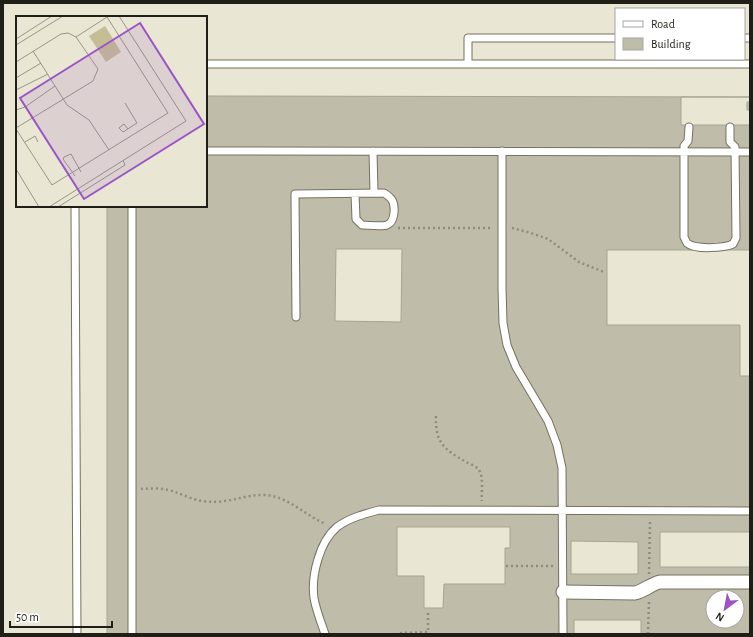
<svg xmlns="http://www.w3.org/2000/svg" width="753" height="637" font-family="'Alegreya Sans',sans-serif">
  <rect width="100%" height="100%" fill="#e9e6d3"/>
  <!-- building -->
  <path fill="#bfbcaa" stroke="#a7a492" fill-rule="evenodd" d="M206 96 750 97V634H107V206H206ZM713 597H737V621H713Z
    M681 97H750V102H747V110H750V125H681Z
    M336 249H402L401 322 335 321Z
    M607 250H750V376H740V325H607Z
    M397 527H510V548H505V584H444L443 608H424V576H397Z
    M660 532H750V567H660Z
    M571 541 638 542V574H571Z
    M574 620H641V634H574Z"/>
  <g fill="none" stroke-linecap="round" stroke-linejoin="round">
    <!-- service casing -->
    <g stroke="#747261" stroke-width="9">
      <path id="service" d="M744 38H750
        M206 64H750
        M468 64V38H616
        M689 127 688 141 684 146V237C685 239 686 241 687 243 695 250 724 248 733 244L736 238 735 147 730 142V127
        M206 151 750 152
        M373 151 374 193
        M502 151V288L503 323 507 345 516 367 548 421 557 445 562 468 563 634
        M75 206 77 634
        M296 317 295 194 384 193C387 195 391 197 393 202 395 208 395 222 387 225 382 227 368 225 362 225L356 219 355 194
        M132 634V206
        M325 634C321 622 316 610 314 598 311 577 319 542 337 527 349 518 364 514 379 510L750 511"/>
    </g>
    <!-- minor casing -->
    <g stroke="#747261" stroke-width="15">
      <path id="minor" d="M563 592 635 593C644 591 651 584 660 582H750"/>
    </g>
    <!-- path -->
    <path stroke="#8e8c7e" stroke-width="2.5" stroke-dasharray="2 3" stroke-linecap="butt" d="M398 228H493
      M512 228 531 233 548 239 579 262 604 272
      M436 416C435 443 444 449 466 462 470 464 476 466 479 470 484 477 481 492 482 501
      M141 489C152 488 165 488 175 492 184 495 193 500 203 501 227 505 243 494 266 495 289 497 306 516 326 524
      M506 566H553
      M649 574 650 521
      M401 634V633L428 632V610
      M648 634 649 601"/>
    <!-- service -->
    <use href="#service" stroke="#fff" stroke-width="7"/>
    <!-- minor -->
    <use href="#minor" stroke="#fff" stroke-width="13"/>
  </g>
  <!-- overview -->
  <g transform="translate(16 16)">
    <rect width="191" height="191" fill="#e9e6d3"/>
    <path d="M89 10 105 36 90 46 73 20Z" fill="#c5be95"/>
    <path fill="none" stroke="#989688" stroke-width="1" d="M0 23 36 0M0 29 47 0M17 35 51 89 73 104 93 134M0 46 45 18 52 17 60 21 82 53 77 65 0 112M0 62 25 47M0 74 32 58M109 87 121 107 107 116 103 112 108 108 112 113M0 94 9 91 39 70M0 113 36 169 152 97 91 1 60 21M9 126 19 120 22 126M0 153 23 191M59 160 47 143 48 141 55 138 65 156M33 191 170 105 103 0M42 191 109 149 107 144"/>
    <path fill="#9a54c8" fill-opacity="0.15" stroke="#9a54c8" stroke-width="2" d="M124 7 188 108 68 183 4 82Z"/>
    <rect width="191" height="191" fill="none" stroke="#1f1e17" stroke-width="2"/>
  </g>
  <!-- border -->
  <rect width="753" height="637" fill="none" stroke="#1f1e17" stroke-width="8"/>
  <!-- legend -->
  <rect x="615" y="8" width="130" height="52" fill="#ffffff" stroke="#a5a5a2"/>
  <rect x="623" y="21" width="20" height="6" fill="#ffffff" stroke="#a5a5a2"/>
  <text x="651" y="28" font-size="12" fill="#1f1e17">Road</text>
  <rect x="623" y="38" width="20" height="12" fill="#bfbcaa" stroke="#a5a5a2"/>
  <text x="651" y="48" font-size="12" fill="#1f1e17">Building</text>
  <!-- north arrow -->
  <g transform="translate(725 609) rotate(212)"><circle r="19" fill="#ffffff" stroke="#a5a5a2"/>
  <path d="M0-3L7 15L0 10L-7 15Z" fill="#9a54c8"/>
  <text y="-6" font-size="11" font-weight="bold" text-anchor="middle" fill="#1f1e17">N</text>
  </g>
  <!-- scale -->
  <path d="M10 621v6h102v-6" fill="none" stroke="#1f1e17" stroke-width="2"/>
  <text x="16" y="621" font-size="12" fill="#1f1e17" stroke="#ffffff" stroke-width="3" paint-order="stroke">50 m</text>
</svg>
